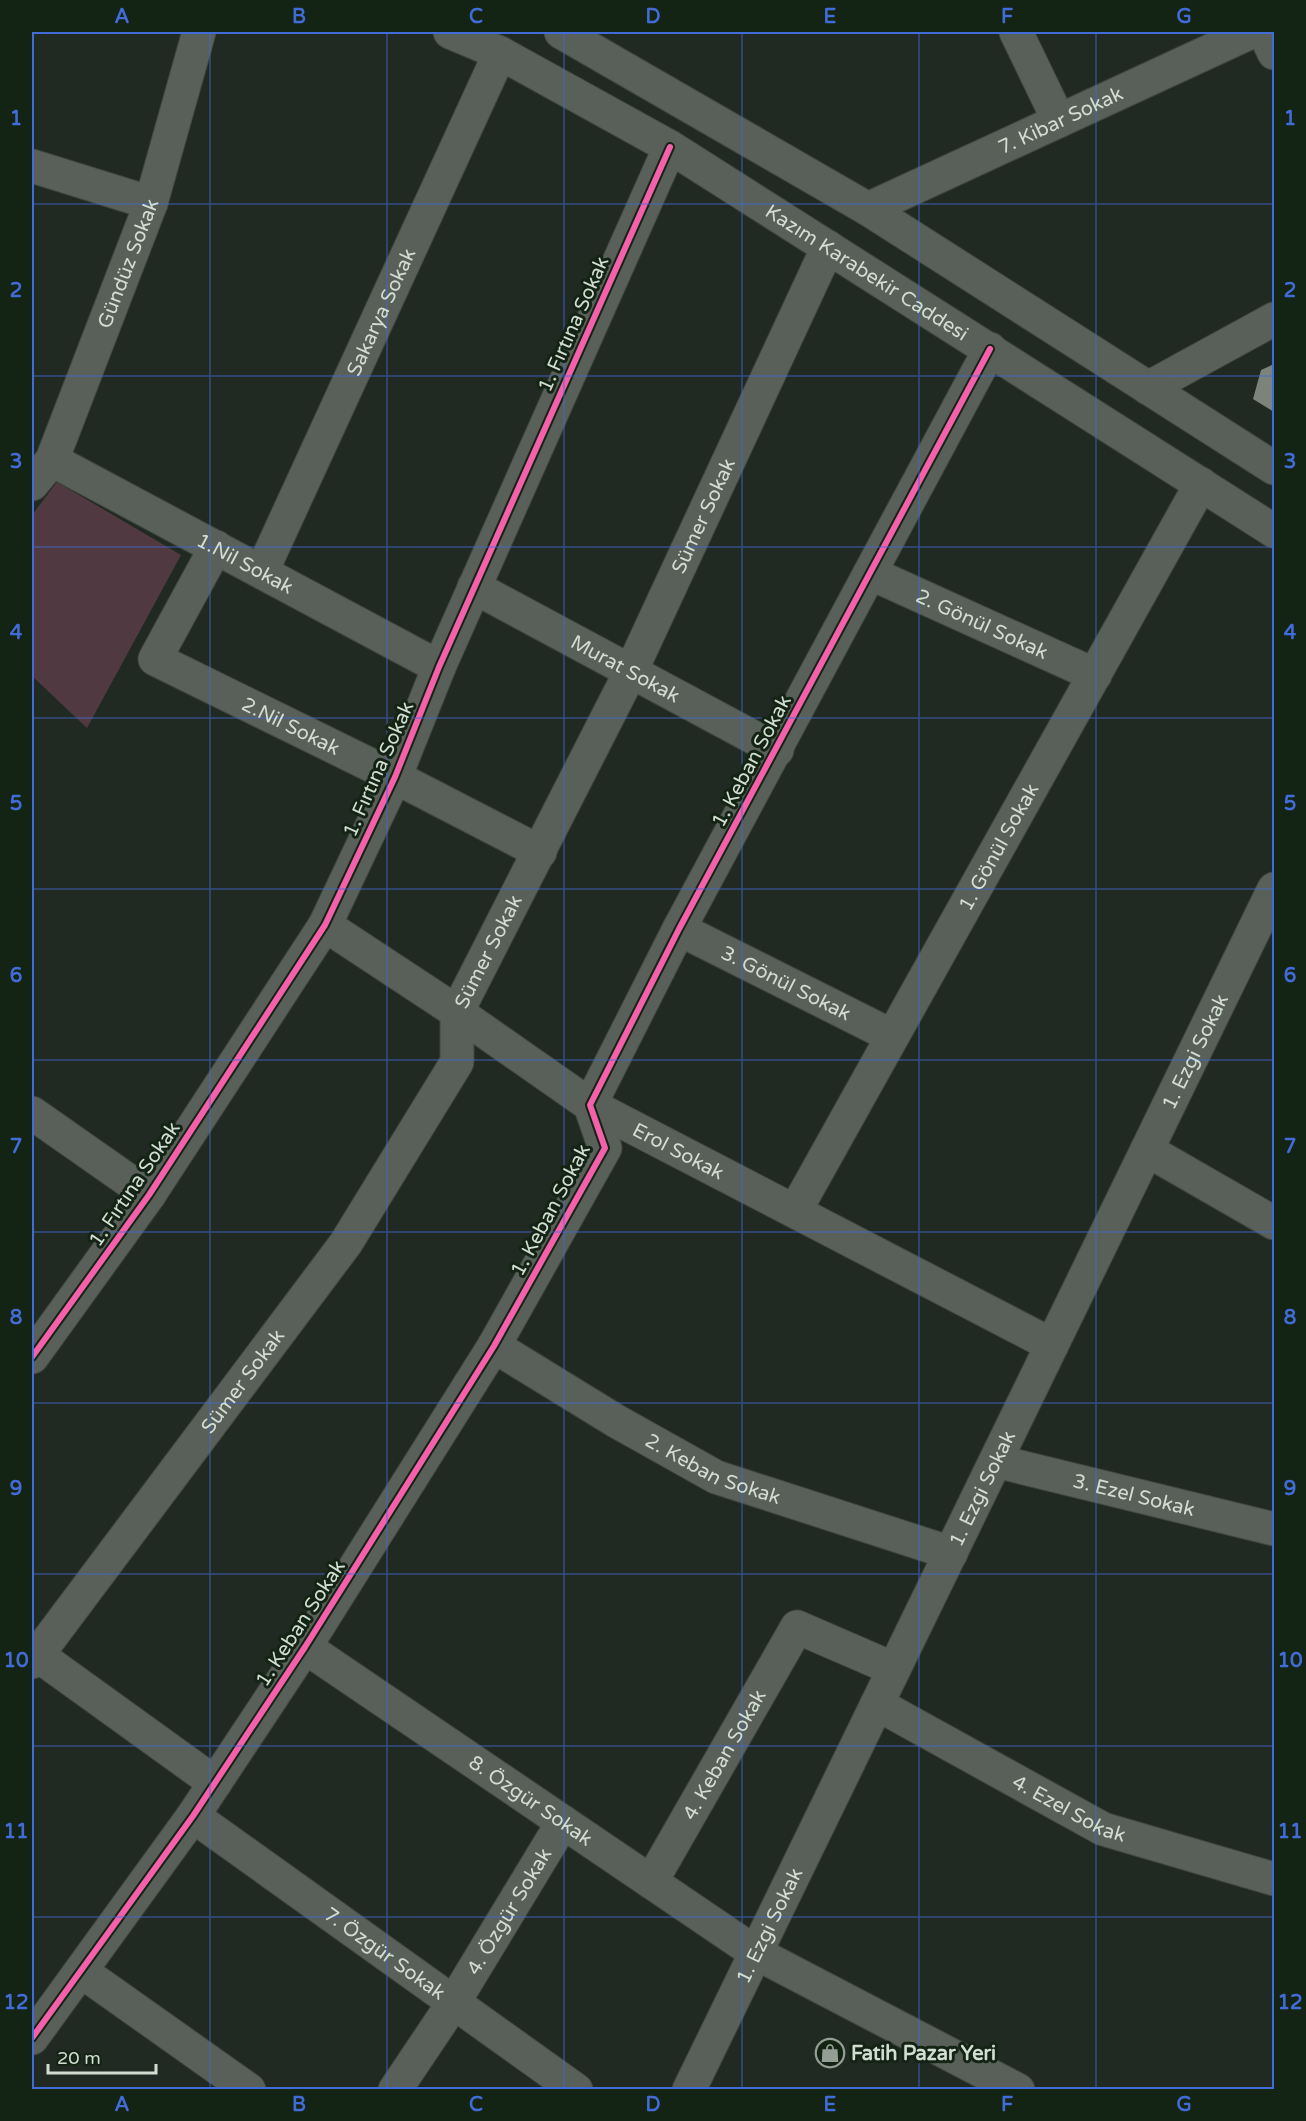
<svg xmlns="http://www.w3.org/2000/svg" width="1306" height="2121" font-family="'Varela Round',sans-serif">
  <rect width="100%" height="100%" fill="#212a22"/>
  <!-- green -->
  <path fill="#513942" d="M57 482 181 555 87 728 32 676V515Z"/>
  <!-- building -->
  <path fill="#7b837b" d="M1274 364V412L1253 399 1261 370Z"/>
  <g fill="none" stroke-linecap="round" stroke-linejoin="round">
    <!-- street casing -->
    <g stroke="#3f463f" stroke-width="35">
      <g id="street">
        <path d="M1016 32 1059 121"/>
        <path d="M1264 32 1274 53"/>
        <path d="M32 166 151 203"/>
        <path id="s1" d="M868 209 1251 32"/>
        <path d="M1148 388 1274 319"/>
        <path id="s2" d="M52 460 439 667"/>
        <path id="s3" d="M32 484 52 460 151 203 199 32"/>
        <path id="s4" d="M216 547 155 659 395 777 540 852"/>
        <path id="s5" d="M262 571 500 53"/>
        <path id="s6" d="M870 573 1095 675"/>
        <path id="s7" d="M474 587 777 750"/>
        <path id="s8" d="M325 925 457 1012 590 1105 1052 1345"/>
        <path id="s9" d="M679 929 892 1036"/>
        <path d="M32 1113 149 1195"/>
        <path d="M1147 1150 1274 1223"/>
        <path id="s10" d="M795 1211 1201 484"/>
        <path id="s11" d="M494 1346 616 1421 716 1477 951 1553"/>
        <path d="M32 1357 149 1195 325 925 395 777 439 667 670 147"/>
        <path id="s12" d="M996 1461 1274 1529"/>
        <path id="s13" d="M305 1647 756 1953 1018 2090"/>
        <path d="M32 1651 215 1783"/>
        <path id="s14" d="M32 1662 346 1243 457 1062V1012L631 671 828 247"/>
        <path id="s15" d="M877 1704 1103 1829 1274 1879"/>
        <path id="s16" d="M193 1816 576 2090"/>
        <path id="s17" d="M651 1882 797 1627 894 1669"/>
        <path d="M81 1971 249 2090"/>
        <path d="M32 2038 193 1816 305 1647 494 1346 605 1148 590 1105 679 929 990 349"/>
        <path id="s18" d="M395 2090 454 2002 563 1822"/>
        <path id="s19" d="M689 2090 1274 889"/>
      </g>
    </g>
    <!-- secondary casing -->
    <g stroke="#3f463f" stroke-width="35">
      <g id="secondary">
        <path id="s20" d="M450 32 500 53 670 147 1274 531"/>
        <path d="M561 32 868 209 1274 468"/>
      </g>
    </g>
    <!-- street -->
    <use href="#street" stroke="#596059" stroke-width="33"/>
    <!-- secondary -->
    <use href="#secondary" stroke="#596059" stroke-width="33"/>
    <!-- cycleway casing -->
    <g stroke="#142414" stroke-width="10">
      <path id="cycleway" d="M32 1357 149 1195 325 925 395 777 439 667 670 147
        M32 2038 193 1816 305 1647 494 1346 605 1148 590 1105 679 929 990 349"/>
    </g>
    <!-- cycleway -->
    <use href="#cycleway" stroke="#f560ab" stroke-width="6"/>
  </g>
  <!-- grid -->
  <path fill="none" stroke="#416bd7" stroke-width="1.5" stroke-opacity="0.55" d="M210 32V2090M387 32V2090M564 32V2090M742 32V2090M919 32V2090M1096 32V2090M32 204H1274M32 376H1274M32 547H1274M32 718H1274M32 889H1274M32 1060H1274M32 1232H1274M32 1403H1274M32 1574H1274M32 1746H1274M32 1917H1274"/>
  <!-- icons -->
  <defs>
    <g id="shop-ring" transform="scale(1.5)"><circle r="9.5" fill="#142414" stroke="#949e94" stroke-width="1.5"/><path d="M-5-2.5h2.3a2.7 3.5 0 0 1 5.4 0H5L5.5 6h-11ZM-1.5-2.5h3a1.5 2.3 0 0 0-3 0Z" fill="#949e94"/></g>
  </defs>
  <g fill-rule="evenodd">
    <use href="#shop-ring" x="830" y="2053"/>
  </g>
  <g text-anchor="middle" stroke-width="6" stroke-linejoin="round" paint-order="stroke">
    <!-- street labels -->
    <g font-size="20" fill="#d2ddd2" stroke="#142414">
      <text dy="7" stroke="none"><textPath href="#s1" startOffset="212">7. Kibar Sokak</textPath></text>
      <text dy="7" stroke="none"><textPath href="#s3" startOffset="242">Gündüz Sokak</textPath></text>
      <text dy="7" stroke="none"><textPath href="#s20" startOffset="482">Kazım Karabekir Caddesi</textPath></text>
      <text dy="7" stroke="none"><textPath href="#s5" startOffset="285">Sakarya Sokak</textPath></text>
      <text transform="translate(573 324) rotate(-66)" y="7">1. Fırtına Sokak</text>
      <text dy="7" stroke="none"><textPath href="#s14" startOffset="1340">Sümer Sokak</textPath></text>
      <text dy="7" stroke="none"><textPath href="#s2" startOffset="219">1.Nil Sokak</textPath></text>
      <text dy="7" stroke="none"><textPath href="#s6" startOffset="123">2. Gönül Sokak</textPath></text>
      <text dy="7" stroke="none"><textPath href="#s7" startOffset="172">Murat Sokak</textPath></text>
      <text dy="7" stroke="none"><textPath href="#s4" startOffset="279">2.Nil Sokak</textPath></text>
      <text transform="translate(751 761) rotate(-62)" y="7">1. Keban Sokak</text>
      <text transform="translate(378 769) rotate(-66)" y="7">1. Fırtına Sokak</text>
      <text dy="7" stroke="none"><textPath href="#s10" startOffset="417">1. Gönül Sokak</textPath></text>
      <text dy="7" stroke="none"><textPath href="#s14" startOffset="854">Sümer Sokak</textPath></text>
      <text dy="7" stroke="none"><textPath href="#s9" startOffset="120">3. Gönül Sokak</textPath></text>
      <text dy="7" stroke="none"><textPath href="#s19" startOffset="1155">1. Ezgi Sokak</textPath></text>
      <text dy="7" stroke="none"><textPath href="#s8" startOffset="420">Erol Sokak</textPath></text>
      <text transform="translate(134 1184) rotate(-56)" y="7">1. Fırtına Sokak</text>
      <text transform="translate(550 1210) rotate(-62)" y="7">1. Keban Sokak</text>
      <text dy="7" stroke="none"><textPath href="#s14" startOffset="351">Sümer Sokak</textPath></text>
      <text dy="7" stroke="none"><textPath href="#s11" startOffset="252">2. Keban Sokak</textPath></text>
      <text dy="7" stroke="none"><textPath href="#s19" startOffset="669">1. Ezgi Sokak</textPath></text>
      <text dy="7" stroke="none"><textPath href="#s12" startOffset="142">3. Ezel Sokak</textPath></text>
      <text transform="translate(300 1623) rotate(-57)" y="7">1. Keban Sokak</text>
      <text dy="7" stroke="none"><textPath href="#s17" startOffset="147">4. Keban Sokak</textPath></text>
      <text dy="7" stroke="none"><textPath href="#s13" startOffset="273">8. Özgür Sokak</textPath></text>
      <text dy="7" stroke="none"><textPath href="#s15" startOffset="219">4. Ezel Sokak</textPath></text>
      <text dy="7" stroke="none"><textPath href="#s18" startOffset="212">4. Özgür Sokak</textPath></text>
      <text dy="7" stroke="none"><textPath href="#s19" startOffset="183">1. Ezgi Sokak</textPath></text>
      <text dy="7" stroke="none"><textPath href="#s16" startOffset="236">7. Özgür Sokak</textPath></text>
    </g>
    <!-- poi labels -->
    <g font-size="20" font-weight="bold" fill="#d2ddd2" stroke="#142414" text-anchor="start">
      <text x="851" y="2060">Fatih Pazar Yeri</text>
    </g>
  </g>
  <!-- border -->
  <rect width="1306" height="2121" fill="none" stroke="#142414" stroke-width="66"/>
  <!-- scale -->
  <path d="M48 2064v9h108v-9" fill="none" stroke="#d2ddd2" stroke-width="3"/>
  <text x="57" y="2064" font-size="18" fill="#d2ddd2" stroke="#142414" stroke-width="4.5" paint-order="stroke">20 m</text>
  <rect x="33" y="33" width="1240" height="2055" fill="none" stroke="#416bd7" stroke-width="2"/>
  <g font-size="20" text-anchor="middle" font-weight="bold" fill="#416bd7">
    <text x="122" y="23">A</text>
    <text x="299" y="23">B</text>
    <text x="476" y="23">C</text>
    <text x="653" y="23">D</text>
    <text x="830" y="23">E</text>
    <text x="1007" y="23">F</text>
    <text x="1184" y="23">G</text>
    <text x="16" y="125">1</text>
    <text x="1290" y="125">1</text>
    <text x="16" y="297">2</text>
    <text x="1290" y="297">2</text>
    <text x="16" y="468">3</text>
    <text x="1290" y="468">3</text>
    <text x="16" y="639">4</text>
    <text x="1290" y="639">4</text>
    <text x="16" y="810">5</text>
    <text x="1290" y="810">5</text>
    <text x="16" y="982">6</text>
    <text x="1290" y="982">6</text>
    <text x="16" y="1153">7</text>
    <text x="1290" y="1153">7</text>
    <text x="16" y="1324">8</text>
    <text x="1290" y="1324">8</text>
    <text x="16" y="1495">9</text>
    <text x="1290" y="1495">9</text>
    <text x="16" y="1667">10</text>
    <text x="1290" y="1667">10</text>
    <text x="16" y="1838">11</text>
    <text x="1290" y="1838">11</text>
    <text x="16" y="2009">12</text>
    <text x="1290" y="2009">12</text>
    <text x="122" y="2111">A</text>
    <text x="299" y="2111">B</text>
    <text x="476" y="2111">C</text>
    <text x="653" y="2111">D</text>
    <text x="830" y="2111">E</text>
    <text x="1007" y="2111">F</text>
    <text x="1184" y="2111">G</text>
  </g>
</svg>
